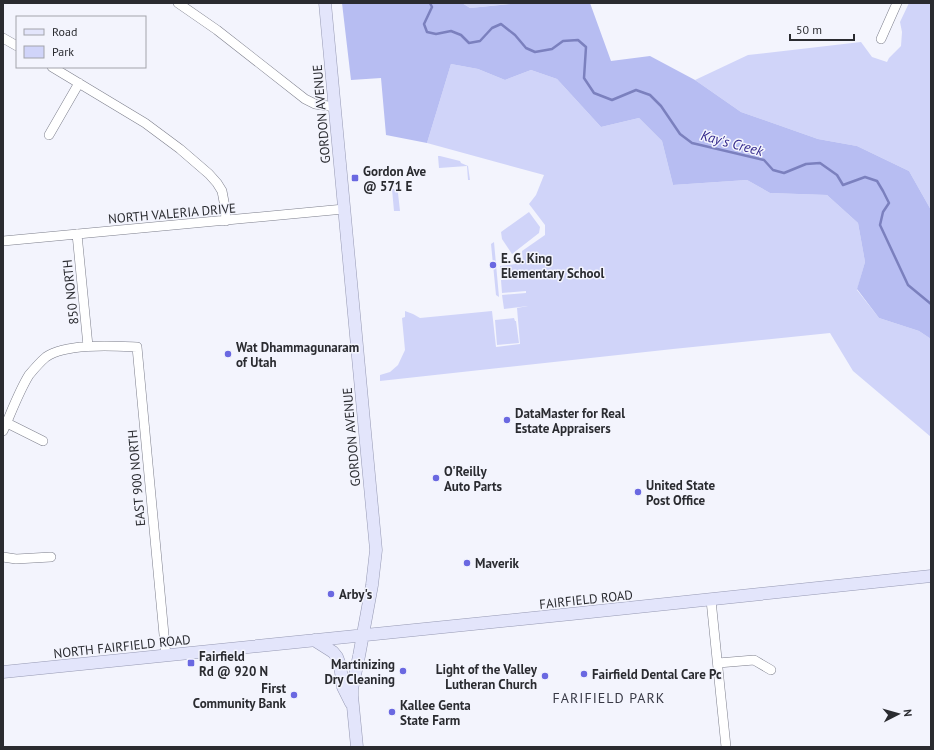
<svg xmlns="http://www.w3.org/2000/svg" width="934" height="750" font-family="'PT Sans',sans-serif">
  <rect width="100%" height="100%" fill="#f3f4fd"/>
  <!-- green -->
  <path fill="#d0d4f9" d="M462 3H517L470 8Z
    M909 3H931V210L909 171 857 146 818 139 741 112 695 80 748 55 861 42 872 57 887 62 889 58 901 46 902 32 900 22Z
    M451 64 478 69 505 80 531 70 557 79 601 127 639 118 662 141 673 185 747 180 770 193 827 195 858 223 865 262 857 290 879 318 919 331 931 339V437L853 371 830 333 673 349 380 381V375L390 372 398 365 405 350 402 318 405 317V311L413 314 420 318 492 311 496 347 520 344 517 308 528 306 504 309 502 295 526 293V291L502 293 501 280 525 278V277L501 279 500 266 523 263 522 251 545 235V225L529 204 536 195 544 175 427 143Z
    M438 156H440L460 161 461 163 468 166 470 180H468L467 166 439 168Z
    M394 189 398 193 400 211H394L392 189Z
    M529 212 540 227 539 233 512 254 502 239 501 232Z
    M494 242 499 297 496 295 491 244Z
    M514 318 515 321H516L519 343 497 345 495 320Z"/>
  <!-- forest -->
  <path fill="#b7bdf2" d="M342 3H462L470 8 520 3H590L611 61 650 56 695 80 741 112 818 139 857 146 909 171 931 210V339L919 331 879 318 857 289 865 262 858 223 827 195 770 193 747 180 673 185 662 141 639 118 601 127 557 79 531 70 505 80 478 69 451 64 427 143 386 135 381 78 351 80Z"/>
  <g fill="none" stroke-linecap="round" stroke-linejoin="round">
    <!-- stream -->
    <path stroke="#7b80be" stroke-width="2.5" d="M430 3 432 7 424 24 427 32 436 34 451 31 461 35 469 43 480 41 492 28 501 24 515 35 526 48 535 52 552 49 563 41 578 40 586 47 584 78 594 93 612 100 636 90 650 95 661 106 680 134 692 143 764 160 773 170 784 173 806 164 820 163 837 175 843 185 865 177 877 181 883 191 889 203 883 212 880 225 908 285 931 304"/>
    <!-- minor casing -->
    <g stroke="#7c7e8b" stroke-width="10">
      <path id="minor" d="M178 3 217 30 305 99 315 104 335 107
        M3 38 17 46
        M881 39 897 3
        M52 67 145 123 180 149 209 174 217 183 222 191 225 207 226 221
        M49 135 79 83
        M77 234 88 346
        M3 241 344 209
        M7 423 43 441
        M3 431C11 413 19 391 29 375 34 369 40 362 46 357 67 343 113 346 137 347L166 656
        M3 557 16 559 51 557
        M711 600 726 747
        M718 663 754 660 771 670"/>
    </g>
    <!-- major casing -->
    <g stroke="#9699b3" stroke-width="13">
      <path id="major" d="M325 3 376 550 372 585 359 656 352 689V696L357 747
        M314 640 333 652 337 657 340 665 343 687 351 703
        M3 672 571 614 931 576"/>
    </g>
    <!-- minor -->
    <use href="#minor" stroke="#fff" stroke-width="9"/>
    <!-- major -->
    <use href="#major" stroke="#e3e5fb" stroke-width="12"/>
  </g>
  <!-- markers -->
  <g fill="#6a68e1" stroke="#f3f4fd" stroke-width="1.5">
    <rect x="351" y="174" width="8" height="8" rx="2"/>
    <circle cx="493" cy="265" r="4"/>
    <circle cx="228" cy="354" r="4"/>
    <circle cx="507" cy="420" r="4"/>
    <circle cx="436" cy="478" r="4"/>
    <circle cx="638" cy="492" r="4"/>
    <circle cx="467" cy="563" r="4"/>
    <circle cx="331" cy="594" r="4"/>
    <rect x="187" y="659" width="8" height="8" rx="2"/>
    <circle cx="403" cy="671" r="4"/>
    <circle cx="584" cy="674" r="4"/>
    <circle cx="545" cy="676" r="4"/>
    <circle cx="294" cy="695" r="4"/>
    <circle cx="392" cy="712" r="4"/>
  </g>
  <g text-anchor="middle" stroke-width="3" stroke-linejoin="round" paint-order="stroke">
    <!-- street labels -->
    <g font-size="13" fill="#2a2b30" stroke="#f3f4fd">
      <text transform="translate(321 114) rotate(-95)" y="5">GORDON AVENUE</text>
      <text transform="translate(172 213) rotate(-5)" y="5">NORTH VALERIA DRIVE</text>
      <text transform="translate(70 292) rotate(-96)" y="5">850 NORTH</text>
      <text transform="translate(351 437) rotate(-95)" y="5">GORDON AVENUE</text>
      <text transform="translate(136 478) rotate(-95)" y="5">EAST 900 NORTH</text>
      <text transform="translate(586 599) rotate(-6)" y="5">FAIRFIELD ROAD</text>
      <text transform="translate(122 646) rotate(-6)" y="5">NORTH FAIRFIELD ROAD</text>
    </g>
    <!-- poi labels -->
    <g font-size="13" font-weight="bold" fill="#2a2b30" stroke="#f3f4fd" text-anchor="start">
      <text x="363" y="176">Gordon Ave<tspan x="363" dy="15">@ 571 E</tspan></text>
      <text x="501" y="263">E. G. King<tspan x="501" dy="15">Elementary School</tspan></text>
      <text x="236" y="352">Wat Dhammagunaram<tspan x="236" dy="15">of Utah</tspan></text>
      <text x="515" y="418">DataMaster for Real<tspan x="515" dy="15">Estate Appraisers</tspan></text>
      <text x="444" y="476">O'Reilly<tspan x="444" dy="15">Auto Parts</tspan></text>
      <text x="646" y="490">United State<tspan x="646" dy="15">Post Office</tspan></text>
      <text x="475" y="568">Maverik</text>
      <text x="339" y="599">Arby's</text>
      <text x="199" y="661">Fairfield<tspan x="199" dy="15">Rd @ 920 N</tspan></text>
      <text x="395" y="669" text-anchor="end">Martinizing<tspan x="395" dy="15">Dry Cleaning</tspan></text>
      <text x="537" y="674" text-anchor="end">Light of the Valley<tspan x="537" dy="15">Lutheran Church</tspan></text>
      <text x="592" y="679">Fairfield Dental Care Pc</text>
      <text x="286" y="693" text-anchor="end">First<tspan x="286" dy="15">Community Bank</tspan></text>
      <text x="400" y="710">Kallee Genta<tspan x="400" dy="15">State Farm</tspan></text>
    </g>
    <!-- water labels -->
    <g font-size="14" font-style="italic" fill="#33288b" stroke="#f3f4fd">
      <text transform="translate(732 143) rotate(15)" y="5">Kay's Creek</text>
    </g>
    <!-- neighbourhood labels -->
    <g font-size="14" letter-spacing="1" fill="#383945" stroke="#f3f4fd">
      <text x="609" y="703">FARIFIELD PARK</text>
    </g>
  </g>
  <!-- border -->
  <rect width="934" height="750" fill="none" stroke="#2a2b30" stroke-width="8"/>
  <!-- legend -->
  <rect x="16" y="16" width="130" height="52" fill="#f3f4fd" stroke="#a3a4ab"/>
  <rect x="24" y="29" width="20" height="6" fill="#e3e5fb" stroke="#a3a4ab"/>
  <text x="52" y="36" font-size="12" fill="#2a2b30">Road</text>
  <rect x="24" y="46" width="20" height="12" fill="#d0d4f9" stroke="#a3a4ab"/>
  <text x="52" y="56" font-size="12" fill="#2a2b30">Park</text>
  <!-- north arrow -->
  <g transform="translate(898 714) rotate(84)" stroke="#f3f4fd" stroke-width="3" paint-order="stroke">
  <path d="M0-3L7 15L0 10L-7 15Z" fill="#2a2b30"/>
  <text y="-6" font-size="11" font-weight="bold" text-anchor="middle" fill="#2a2b30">N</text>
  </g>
  <!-- scale -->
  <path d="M790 34v6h64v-6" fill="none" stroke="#2a2b30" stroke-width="2"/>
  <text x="796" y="34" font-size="12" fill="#2a2b30" stroke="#f3f4fd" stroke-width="3" paint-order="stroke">50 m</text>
</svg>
